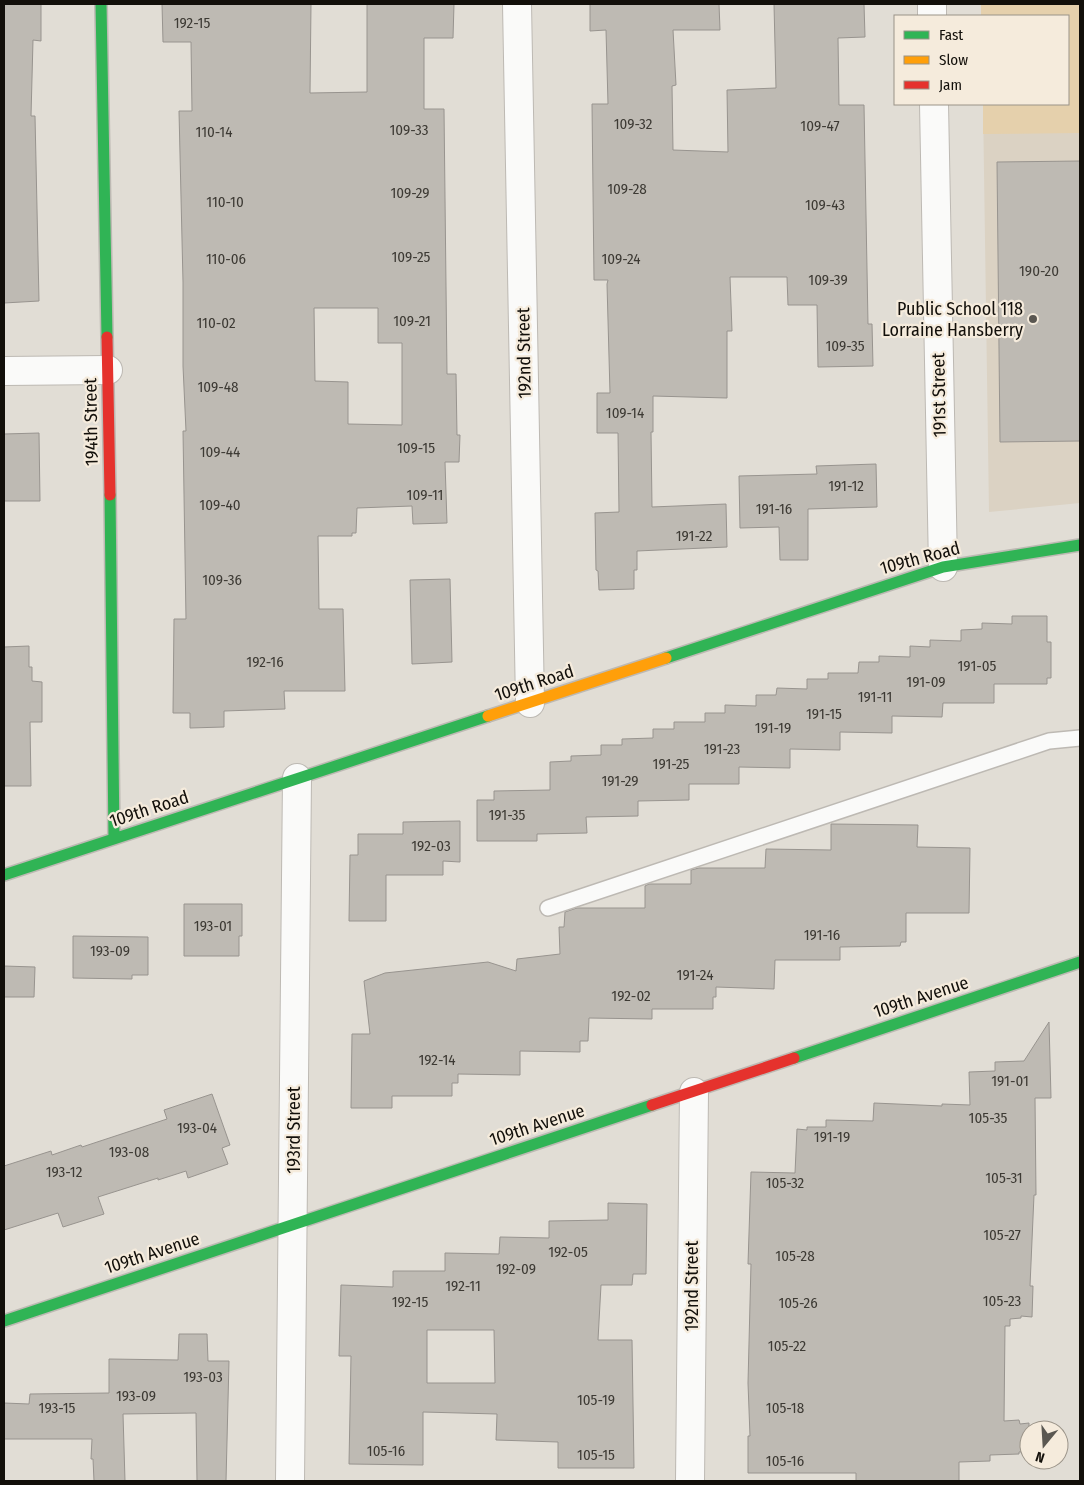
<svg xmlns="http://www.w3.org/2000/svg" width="1084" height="1485" font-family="'Fira Sans Condensed',sans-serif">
  <rect width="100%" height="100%" fill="#e1ddd5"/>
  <!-- built -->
  <path fill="#dbd2c3" d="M981 4H1080V503L989 512 983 104H1068V16H981Z"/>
  <!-- green -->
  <path fill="#e5d0ac" d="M981 4H1080V133L983 134V104H1068V16H981Z"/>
  <!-- building -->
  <path fill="#bebab3" stroke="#98948f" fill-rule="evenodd" d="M4 4H41V41L33 40 31 116H35L39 301 4 303Z
    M162 4H311L310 93 367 92V4H454L453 38H424V109H444L447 374H456L457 435H460L459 462H445L447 523 413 524 412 506 357 508 356 533H352V536H318L319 609H343L345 691H284L285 709 224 711V727L190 728V713H173L174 619H186L183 431H186L183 366V282L179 111H192L191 42H163ZM314 308H378V343H402V425L348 424V382L315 381Z
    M590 4H719L720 30H673L676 85 672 86 673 150 728 152 727 90 776 88 774 4H864L865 37 838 38 839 105H864L868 324H872L873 366 818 367 817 305H788L787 277H730L732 331H727V398L653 396V432H651L652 507 726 504 727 547 637 551V570H634V589L599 590 598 571 596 570 595 513 619 512 618 433H597V393H610L607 284 608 280H594L592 104H608L606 30 590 31Z
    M1080 161V441L1000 442 997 162Z
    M39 433 40 501H4V434Z
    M876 464 877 507 808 509V560H780L779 527 740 528 739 476 817 474 816 466Z
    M450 579 452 662 412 664 410 580Z
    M1012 616H1047V642H1051V678H1047V684H994V703H943L942 717 892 716V733L840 732V750L790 749V768L739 767V784H689V800L638 801V816L586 817 587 833 537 834V841H477V800H494V791L550 790V762L571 761V756L601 755V745H622V739L653 738V729H674V722H705V713H725V705L756 706V695H776L777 688 807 689V679H828V673H858L859 662H879V656L910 657V646L930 647V640L961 641V630L982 629V623L1012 624Z
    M29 646V667H32V681L42 682V722H30L31 786H4V647Z
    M460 821V862L443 861V875H386V921H349L350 855H358V834H403V822Z
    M831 824 918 825 917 847 970 848 969 913H906V942H901L900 946 840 947V960H775L774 989 716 987V997H713V1009H652V1019L589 1018 588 1041H580V1052L520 1051V1075L458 1074V1083H452V1096H392V1108H351L352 1034H370L364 981 385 973 488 962 516 971 517 959 560 954 559 927H564L565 912 577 908H645V886L649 884H691V870L699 868H765L766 849 831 850Z
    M184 904H242V936H239V956H184Z
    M73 936 148 937V975H132V979L73 978Z
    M4 966 35 967 34 997H4Z
    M1049 1022 1051 1098H1035L1036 1195H1034L1030 1286H1033L1032 1317 1021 1316V1318L1010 1319V1326H1005L1004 1421 1019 1420 1020 1424 1029 1423V1451L1019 1452V1454L990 1455V1461L959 1462V1481H856V1473H748V1436H750L748 1383 751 1264H748L751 1172 795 1173 797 1129 807 1130V1127H826V1120L873 1121 874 1103 942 1106V1104L970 1105 969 1072 995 1071V1062L1024 1061Z
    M212 1094 230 1145 222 1148 228 1164 188 1178 186 1171 158 1180V1178L98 1197 104 1214 63 1227 58 1213 4 1230V1166L51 1151 52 1155 81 1145 82 1147 167 1119 164 1110Z
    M608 1203 647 1204 646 1274H633L632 1285H601L598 1340H632L634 1468H558V1442L496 1440 497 1414 423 1412V1465L349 1464 351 1356H339L341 1285 393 1287V1271H445V1253L499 1254 500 1237 549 1238V1221L608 1220ZM427 1330H494L495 1383H427Z
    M179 1334H207L208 1361H229L226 1481H197L196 1413 123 1414 125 1481H94L93 1459H91L92 1439H4V1403L29 1404 30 1394 109 1393V1359L178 1360Z"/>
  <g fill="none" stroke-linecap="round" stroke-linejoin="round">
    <!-- lane casing -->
    <g stroke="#bdb9b3" stroke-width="18">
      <path id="lane" d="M548 908 1049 741 1080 738"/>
    </g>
    <!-- street casing -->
    <g stroke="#bdb9b3" stroke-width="30">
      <path id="street" d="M517 4 530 703
        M932 4V16
        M934 104 943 567
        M4 371 108 370
        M290 1481 297 778
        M690 1481 694 1092"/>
    </g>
    <!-- fast casing -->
    <g stroke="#bdb9b3" stroke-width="14">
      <path id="fast" d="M101 4 107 337
        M110 495 114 839
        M666 658 943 567 1080 545
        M4 875 488 716
        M794 1058 1080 962
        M4 1321 652 1105"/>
    </g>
    <!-- slow casing -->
    <g stroke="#bdb9b3" stroke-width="14">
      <path id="slow" d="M488 716 666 658"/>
    </g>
    <!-- jam casing -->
    <g stroke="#bdb9b3" stroke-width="14">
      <path id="jam" d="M107 337 110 495
        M652 1105 794 1058"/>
    </g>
    <!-- lane -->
    <use href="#lane" stroke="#fafaf9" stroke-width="15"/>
    <!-- street -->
    <use href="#street" stroke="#fafaf9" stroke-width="28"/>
    <!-- fast -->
    <use href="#fast" stroke="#30b455" stroke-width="11"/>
    <!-- slow -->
    <use href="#slow" stroke="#ff9f0a" stroke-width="11"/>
    <!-- jam -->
    <use href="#jam" stroke="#e5322d" stroke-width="11"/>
  </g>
  <!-- markers -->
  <circle fill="#5a5751" stroke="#f5ebdc" stroke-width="2" cx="1033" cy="319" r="5"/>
  <g text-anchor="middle" stroke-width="4.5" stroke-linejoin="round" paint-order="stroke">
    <!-- number labels -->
    <g font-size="15" fill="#3d3a34">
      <text x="192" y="28">192-15</text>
      <text x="633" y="129">109-32</text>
      <text x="820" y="131">109-47</text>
      <text x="409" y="135">109-33</text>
      <text x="214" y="137">110-14</text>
      <text x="627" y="194">109-28</text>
      <text x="410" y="198">109-29</text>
      <text x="225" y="207">110-10</text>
      <text x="825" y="210">109-43</text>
      <text x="411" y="262">109-25</text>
      <text x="226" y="264">110-06</text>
      <text x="621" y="264">109-24</text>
      <text x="1039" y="276">190-20</text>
      <text x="828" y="285">109-39</text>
      <text x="412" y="326">109-21</text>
      <text x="216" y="328">110-02</text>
      <text x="845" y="351">109-35</text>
      <text x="218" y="392">109-48</text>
      <text x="625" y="418">109-14</text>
      <text x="416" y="453">109-15</text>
      <text x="220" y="457">109-44</text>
      <text x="846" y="491">191-12</text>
      <text x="425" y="500">109-11</text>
      <text x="220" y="510">109-40</text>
      <text x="774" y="514">191-16</text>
      <text x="694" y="541">191-22</text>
      <text x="222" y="585">109-36</text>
      <text x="265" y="667">192-16</text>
      <text x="977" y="671">191-05</text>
      <text x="926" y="687">191-09</text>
      <text x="875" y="702">191-11</text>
      <text x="824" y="719">191-15</text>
      <text x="773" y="733">191-19</text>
      <text x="722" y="754">191-23</text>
      <text x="671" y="769">191-25</text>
      <text x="620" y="786">191-29</text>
      <text x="507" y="820">191-35</text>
      <text x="431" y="851">192-03</text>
      <text x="213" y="931">193-01</text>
      <text x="822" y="940">191-16</text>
      <text x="110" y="956">193-09</text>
      <text x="695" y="980">191-24</text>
      <text x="631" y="1001">192-02</text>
      <text x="437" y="1065">192-14</text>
      <text x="1010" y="1086">191-01</text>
      <text x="988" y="1123">105-35</text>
      <text x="197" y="1133">193-04</text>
      <text x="832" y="1142">191-19</text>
      <text x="129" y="1157">193-08</text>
      <text x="64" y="1177">193-12</text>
      <text x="1004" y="1183">105-31</text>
      <text x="785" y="1188">105-32</text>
      <text x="1002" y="1240">105-27</text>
      <text x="568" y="1257">192-05</text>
      <text x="795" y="1261">105-28</text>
      <text x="516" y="1274">192-09</text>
      <text x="463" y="1291">192-11</text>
      <text x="1002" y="1306">105-23</text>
      <text x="410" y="1307">192-15</text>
      <text x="798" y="1308">105-26</text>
      <text x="787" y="1351">105-22</text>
      <text x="203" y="1382">193-03</text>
      <text x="136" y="1401">193-09</text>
      <text x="596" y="1405">105-19</text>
      <text x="57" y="1413">193-15</text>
      <text x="785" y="1413">105-18</text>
      <text x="386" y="1456">105-16</text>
      <text x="596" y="1460">105-15</text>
      <text x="785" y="1466">105-16</text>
    </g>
    <!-- poi labels -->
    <g font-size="18" fill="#120f0a" stroke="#f5ebdc" text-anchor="end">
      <text x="1023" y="315">Public School 118<tspan x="1023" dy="21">Lorraine Hansberry</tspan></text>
    </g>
    <!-- street labels -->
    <g font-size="18" fill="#120f0a" stroke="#f5ebdc">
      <text transform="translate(524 353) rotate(-91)" y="6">192nd Street</text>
      <text transform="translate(939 395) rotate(-91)" y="6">191st Street</text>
      <text transform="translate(91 422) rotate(-91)" y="6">194th Street</text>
      <text transform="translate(920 558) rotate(-15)" y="6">109th Road</text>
      <text transform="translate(534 683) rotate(-18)" y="6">109th Road</text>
      <text transform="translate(149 809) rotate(-18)" y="6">109th Road</text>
      <text transform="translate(921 997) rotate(-18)" y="6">109th Avenue</text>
      <text transform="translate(537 1125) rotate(-18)" y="6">109th Avenue</text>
      <text transform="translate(294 1130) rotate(-90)" y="6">193rd Street</text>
      <text transform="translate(152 1253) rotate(-18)" y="6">109th Avenue</text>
      <text transform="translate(692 1286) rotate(-90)" y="6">192nd Street</text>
    </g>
  </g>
  <!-- border -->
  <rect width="1084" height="1485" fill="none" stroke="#120f0a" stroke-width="10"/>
  <!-- legend -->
  <rect x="894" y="15" width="175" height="90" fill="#f5ebdc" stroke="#9a9388"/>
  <rect x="904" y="31" width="25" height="8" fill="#30b455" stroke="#9a9388"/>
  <text x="939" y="40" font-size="15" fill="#120f0a">Fast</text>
  <rect x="904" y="56" width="25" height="8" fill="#ff9f0a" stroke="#9a9388"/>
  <text x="939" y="65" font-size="15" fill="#120f0a">Slow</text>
  <rect x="904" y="81" width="25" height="8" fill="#e5322d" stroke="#9a9388"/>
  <text x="939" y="90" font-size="15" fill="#120f0a">Jam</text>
  <!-- north arrow -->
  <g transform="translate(1044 1445) rotate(198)"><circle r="24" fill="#f5ebdc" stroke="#9a9388"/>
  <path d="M0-4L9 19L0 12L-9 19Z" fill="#5a5751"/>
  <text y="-8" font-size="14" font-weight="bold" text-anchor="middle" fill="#120f0a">N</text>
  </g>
</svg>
